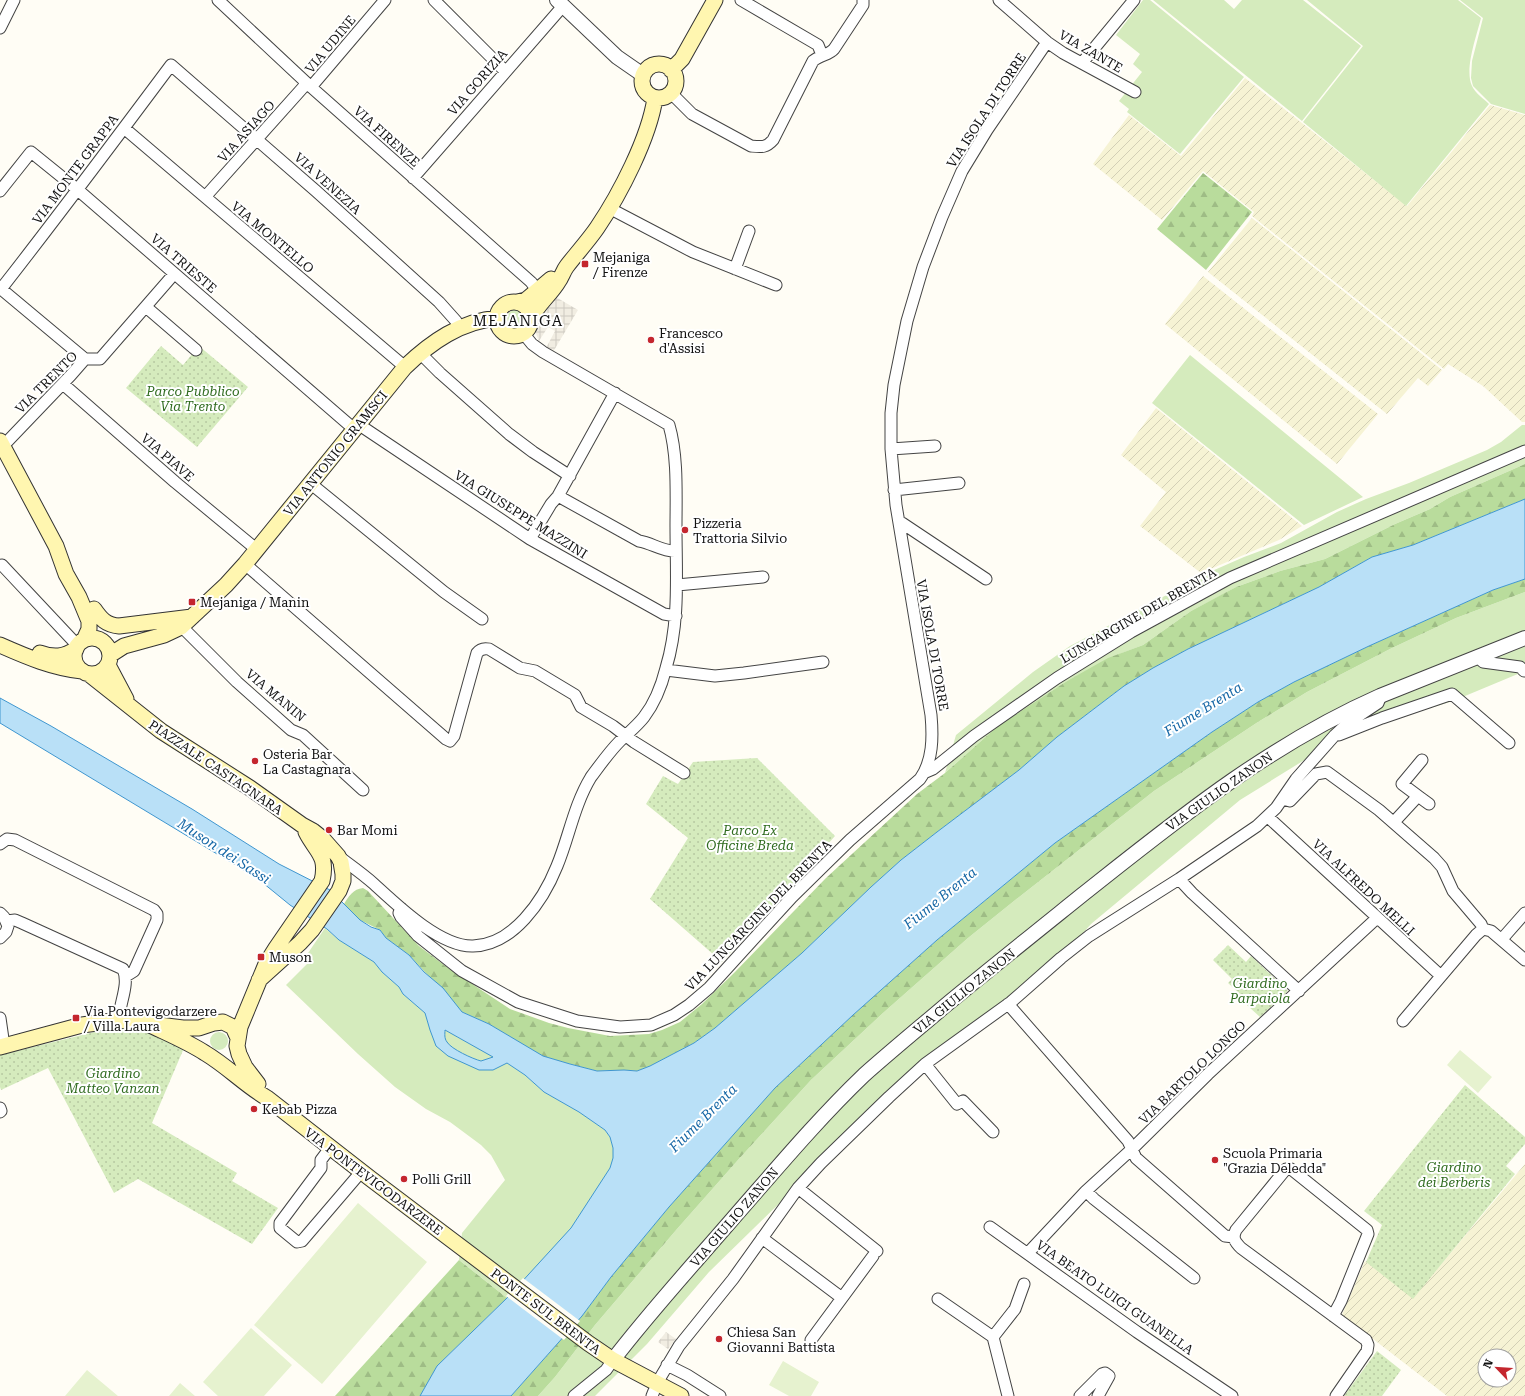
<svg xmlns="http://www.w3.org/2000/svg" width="1525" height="1396" font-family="'Roboto Serif',serif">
  <defs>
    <pattern id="farmland-furrows" width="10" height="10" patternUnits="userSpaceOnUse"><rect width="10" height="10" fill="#f6f3d4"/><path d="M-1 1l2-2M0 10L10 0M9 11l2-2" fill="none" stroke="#d2cfb5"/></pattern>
    <pattern id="forest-firs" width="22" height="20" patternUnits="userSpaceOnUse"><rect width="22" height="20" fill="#b9dc9c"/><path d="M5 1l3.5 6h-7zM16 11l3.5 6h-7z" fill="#9ebc85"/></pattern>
    <pattern id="park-dots" width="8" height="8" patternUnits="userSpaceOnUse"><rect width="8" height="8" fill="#d5ebbd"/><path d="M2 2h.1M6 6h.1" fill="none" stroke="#b6c8a1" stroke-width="1.8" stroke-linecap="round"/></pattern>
    <pattern id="plaza-grid" width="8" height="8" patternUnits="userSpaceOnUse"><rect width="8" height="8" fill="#f1ede2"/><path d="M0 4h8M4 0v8" fill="none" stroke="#cecac1"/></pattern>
  </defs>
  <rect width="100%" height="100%" fill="#fffdf5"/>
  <!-- farmland -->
  <path fill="url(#farmland-furrows)" fill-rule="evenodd" d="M1245 78 1407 206 1490 105 1525 115V422H1522L1483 386 1448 364 1444 369 1252 216 1254 212 1203 171 1162 220 1093 164 1129 115 1181 156Z
    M1252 218 1442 370 1428 386 1418 378 1387 414 1208 272Z
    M1203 276 1378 414 1337 464 1165 324Z
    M1156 408 1213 454 1302 526 1279 540 1201 573 1140 526 1166 492 1121 455Z
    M1525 1164V1396H1447L1342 1315 1365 1261 1413 1298ZM1485 1356H1509V1380H1485Z"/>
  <!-- grass -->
  <path fill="#d5ebbd" d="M1143 0H1150L1244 77 1180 154 1127 112 1129 109 1119 101 1142 72 1133 64 1140 54 1116 35Z
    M1153 0H1224L1234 9 1242 0H1303L1361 46 1302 121Z
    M1307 0H1458L1481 18C1477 35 1464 69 1472 86 1475 93 1484 99 1489 104L1406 206 1303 122 1363 46Z
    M1460 0H1525V114L1491 104 1473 86 1471 78 1472 61 1483 18Z
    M507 318a8 8 0 1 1 16 0a8 8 0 1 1-16 0Z
    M1190 355 1363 497 1304 525 1152 403Z
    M1522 425H1525V464L1450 497 1430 509 1395 524 1325 559 1280 571 1236 587 1218 597 1191 611 1143 645 1122 653 1067 681 998 726 945 773 956 735 1033 672 1070 646 1212 571 1244 557 1281 543 1337 512 1366 499 1409 483 1487 450 1501 442Z
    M1525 592V671L1453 701 1375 725 1335 741 1240 800 1091 924 1075 942 1049 966 924 1062 709 1272 647 1344 595 1396H538L555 1377 595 1325 677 1229 738 1160 811 1080 883 1013 968 938 1014 901 1154 791 1258 722 1307 692 1390 649 1456 618Z
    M325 928 339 940 374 962 382 972 399 987 403 994 425 1013 457 1037 507 1063 525 1075 544 1092 579 1112 605 1130 610 1137 613 1148V1158L610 1168 605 1177 571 1229 507 1298 459 1260 462 1233 505 1180 491 1155 481 1145 450 1122 426 1109 395 1087 358 1054 286 985 307 964 304 959Z
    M210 1041a9 9 0 1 1 18 0a9 9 0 1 1-18 0Z"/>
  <!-- forest -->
  <path fill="url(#forest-firs)" d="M1203 173 1252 212 1206 270 1157 229Z
    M1525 464V499L1413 545 1372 557 1319 587 1188 649 1153 668 1124 686 1057 737 1019 770 937 832 901 860 871 887 802 953 715 1028 694 1043 650 1066 637 1071 624 1070 597 1071 570 1064 542 1056 489 1024 462 1012 409 955 386 938 380 930 360 920 344 904C349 896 353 889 363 888L368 891 419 946 448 968 510 1009 549 1023 568 1028 610 1036 649 1034 662 1030 680 1022 702 1004 735 972 826 878 917 794 945 773 998 726 1067 681 1108 658 1143 645 1191 611 1236 587 1280 571 1325 559 1395 524 1430 509 1450 497Z
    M1525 579V592L1456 618 1390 649 1307 692 1258 722 1154 791 1014 901 968 938 883 1013 811 1080 738 1160 677 1229 595 1325 555 1377 538 1396H511L582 1316 611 1277 669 1207 775 1088 853 1015 937 940 1055 843 1212 732 1258 702 1294 682 1369 646 1493 590Z
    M459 1260 507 1298 437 1366 420 1396H335Z"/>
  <!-- park -->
  <path fill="url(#park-dots)" d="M161 346 183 365 199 346 248 387 197 447 126 388Z
    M757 758 835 836 722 962 650 899 688 838 646 804 663 776 678 784 693 762Z
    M1228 945 1246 962 1251 956 1288 991 1260 1017 1238 997 1240 994 1228 983 1232 979 1213 960Z
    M115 1027 149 1033 184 1048 152 1123 237 1173 232 1181 278 1208 252 1244 138 1179 114 1193 48 1068 1 1090 0 1087V1055Z
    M1465 1085 1525 1137V1144L1506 1166 1515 1174 1413 1299 1366 1262 1382 1225 1364 1211Z
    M1377 1351 1401 1370 1382 1396H1344Z"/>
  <!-- pitch -->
  <path fill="#e6f2cf" d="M1460 1050 1492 1077 1478 1093 1447 1065Z
    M358 1203 427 1262 322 1384 254 1325Z
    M251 1328 292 1365 264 1396H218L203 1382Z
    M783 1361 819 1382 811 1396H789L769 1385Z
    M87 1370 118 1396H65Z
    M180 1383 195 1396H169Z"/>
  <!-- plaza -->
  <path fill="url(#plaza-grid)" d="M554 296 578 310 553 352 546 348 555 331 548 327 539 341 535 331 537 318Z
    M666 1332 676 1339 668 1349 658 1342Z"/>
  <!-- water -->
  <path fill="#b9e0f7" stroke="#3f96cf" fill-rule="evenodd" d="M1525 499V579L1493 590 1369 646 1294 682 1258 702 1212 732 1055 843 937 940 853 1015 775 1088 669 1207 611 1277 582 1316 511 1396H420L437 1366 507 1298 571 1228 610 1168 613 1158V1148L610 1137 605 1130 579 1112 544 1092 525 1075 507 1063 493 1070H479L448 1056 436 1046 430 1030 425 1013 403 994 399 987 382 972 374 962 339 940 327 929 290 905 263 883 237 866 0 723V698L51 726 192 809 279 864 330 890 360 920 371 927 380 930 386 938 409 955 424 972 443 988 462 1012 489 1024 543 1056 570 1064 597 1071 624 1070 637 1071 650 1066 694 1043 715 1028 802 953 871 887 901 860 937 832 1019 770 1057 737 1124 686 1153 668 1188 649 1319 587 1372 557 1413 545ZM445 1030 493 1057 481 1061C473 1059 451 1049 447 1042 444 1038 445 1034 445 1030Z"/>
  <!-- pier -->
  <path fill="#fffdf5" d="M523 1278 580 1321 564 1340 506 1296Z"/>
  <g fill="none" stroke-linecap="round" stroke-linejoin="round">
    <!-- minor casing -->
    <g stroke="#444" stroke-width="13">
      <path id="minor" d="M218 0 311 87 531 282 538 291
        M434 0 505 71
        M741 0 818 45 822 55
        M999 0 1047 42 1063 53 1135 92
        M0 28 14 0
        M1082 63 1134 0
        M311 87 385 0
        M671 93 692 114 751 146C761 147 766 148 773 140L813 61C820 55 829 55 834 49L863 5V0
        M124 128 405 367
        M413 178 563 6
        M0 191 31 152 78 190 354 429
        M205 197 307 83
        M609 208 693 252 776 285
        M735 269 749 231
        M0 288 85 359
        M1 289C59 215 115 140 171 65L316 191 439 302 456 321 460 327
        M146 307 196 350
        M420 353 440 373 509 434 533 452 570 476
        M63 384 175 482 256 549
        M358 424 530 539 664 614 676 616
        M3 446 71 375 85 359H100L174 274
        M891 449 935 446
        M310 483 444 592 482 619
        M894 490 959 483
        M558 496 639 541C652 543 663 552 676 551
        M899 523H902L986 579
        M530 539 551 504 558 496 615 393
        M245 564 446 739 450 741 454 736 477 653C480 649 484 648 489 649L520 668 535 671 575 695 581 707 613 726 634 742 684 773
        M2 565 78 646
        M677 585 763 577
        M177 622 237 682 291 730 303 735 363 790
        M1477 656 1483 662 1520 667 1524 671
        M666 670 715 676 744 673 823 662
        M1339 735 1382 718 1452 694 1509 743
        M926 772 933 769 974 736 1057 678 1131 632 1230 578 1525 451
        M1418 796 1402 784 1422 760
        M1283 799 1290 801 1316 774 1327 772 1379 810 1434 858 1442 867 1453 891 1481 924 1483 929
        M1268 817 1441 976
        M1394 822 1418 796 1429 804
        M0 844 7 839 15 840 154 910 157 914V920L134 971 126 976
        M338 856C350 865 363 874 374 884 397 905 440 947 473 946 513 945 543 901 557 866 569 837 574 805 591 777 600 765 609 752 620 741 628 733 637 726 644 717 654 704 662 684 666 668 680 622 676 574 676 527 676 495 678 456 669 425L543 352 532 344 523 333
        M1179 879 1192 893 1299 991
        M401 908 399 913 401 917 418 936 462 971 518 1002 577 1021 620 1027 651 1025 674 1015 689 1005 709 988 792 897 850 840 920 779C933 761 933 737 931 715L896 505 891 449V413L894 385 907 321 923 267 942 217 962 171 987 130 1047 42
        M0 913 4 917 8 926 6 932 0 938
        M7 921 15 920 22 923 123 969C130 985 119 1003 119 1020
        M1483 929 1491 931 1525 960
        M1502 939 1525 913
        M1008 1004 1128 1141 1136 1158 1225 1236 1234 1237
        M0 1018 4 1046
        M1403 1021 1476 935 1483 929
        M925 1064 957 1104 963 1101 993 1132
        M0 1108 1 1111 0 1112
        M330 1148 321 1160V1168L280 1223V1228L297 1242 302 1241 361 1172
        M798 1188 877 1251
        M1086 1191 1094 1199 1194 1278
        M990 1227 1137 1332 1232 1396
        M762 1238 842 1298
        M1028 1253 1086 1191 1132 1149 1208 1074 1377 918
        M938 1299 993 1337 1008 1396
        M1333 1316 1341 1301 1368 1234 1367 1230 1291 1169H1286L1236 1230C1232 1238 1235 1242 1241 1248L1366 1340 1368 1345 1367 1351 1336 1396
        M993 1337 1015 1309 1024 1284
        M811 1340 873 1256
        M667 1365 687 1375 720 1396
        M660 1378 679 1346 733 1279 798 1188 821 1163 889 1097 925 1064 1011 1002 1061 958 1089 936 1179 879 1257 826 1276 808 1296 779 1335 735 1348 723 1378 703 1380 698
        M574 1396 606 1370 613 1360
        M652 1396 654 1391
        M1080 1396 1102 1374 1105 1373 1109 1376 1098 1396"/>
    </g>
    <!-- tertiary casing -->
    <g stroke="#444" stroke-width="16">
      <path id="tertiary" d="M557 0 617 57 643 75
        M613 1360C649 1313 690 1268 729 1223 773 1173 816 1121 864 1075 891 1051 919 1028 946 1005 991 968 1036 932 1082 895 1178 819 1267 746 1380 696L1525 638"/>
    </g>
    <!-- secondary casing -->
    <g stroke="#333" stroke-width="17">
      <path id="secondary" d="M642 81a17 17 0 1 1 34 0a17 17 0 1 1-34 0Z
        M671 70 682 59 715 0
        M517 302 526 300 551 279
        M497 319a17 17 0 1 1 34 0a17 17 0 1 1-34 0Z
        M531 318C538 304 550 295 558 282 562 277 563 271 567 266 577 253 588 241 597 228 620 194 649 138 655 98
        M0 441 56 546 66 574 79 597 89 621V629L84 640
        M94 609C101 619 106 625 119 626L192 617
        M74 656a18 18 0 1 1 36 0a18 18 0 1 1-36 0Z
        M0 645C27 657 53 668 82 671
        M40 653C54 658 64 657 76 649
        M110 655 124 646 164 635 181 627 226 585 245 564 405 367C431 342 461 321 498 318
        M108 665 126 699
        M89 674 161 731 250 788 302 825 313 831 323 839 338 856 341 862 343 874V881L339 891 312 930 300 943 259 980
        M150 1025C169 1034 188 1042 205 1053 227 1066 245 1085 267 1098L371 1179 588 1343 613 1360 681 1396
        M0 1047 82 1025 119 1020 183 1028H199L214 1023 223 1022 233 1027 238 1038
        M258 1084 245 1067 239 1054 237 1046 240 1027 266 964 276 948 322 881C328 855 316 852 306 832"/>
    </g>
    <!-- minor -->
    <use href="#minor" stroke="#fff" stroke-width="11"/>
    <!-- tertiary -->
    <use href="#tertiary" stroke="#fff" stroke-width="14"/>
    <!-- secondary -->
    <use href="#secondary" stroke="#fff6b0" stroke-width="15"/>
  </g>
  <!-- markers -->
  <g fill="#c4262e" stroke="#fff" stroke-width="1.5">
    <rect x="581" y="260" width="8" height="8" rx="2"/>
    <circle cx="651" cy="340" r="4"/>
    <circle cx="685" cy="530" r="4"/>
    <rect x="188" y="598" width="8" height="8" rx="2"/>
    <circle cx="255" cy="761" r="4"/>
    <circle cx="329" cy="830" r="4"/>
    <rect x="257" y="953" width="8" height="8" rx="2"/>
    <rect x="72" y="1014" width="8" height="8" rx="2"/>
    <circle cx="254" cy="1109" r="4"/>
    <circle cx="1215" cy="1160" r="4"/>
    <circle cx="404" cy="1179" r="4"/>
    <circle cx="719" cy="1339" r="4"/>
  </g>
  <g text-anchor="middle" stroke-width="4" stroke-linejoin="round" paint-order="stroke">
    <!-- street labels -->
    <g font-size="13" fill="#111" stroke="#fff">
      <text transform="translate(330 44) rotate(-50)" y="5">VIA UDINE</text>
      <text transform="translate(1091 51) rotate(30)" y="5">VIA ZANTE</text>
      <text transform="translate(477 82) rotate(-49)" y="5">VIA GORIZIA</text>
      <text transform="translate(986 110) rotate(-57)" y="5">VIA ISOLA DI TORRE</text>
      <text transform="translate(246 131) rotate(-48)" y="5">VIA ASIAGO</text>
      <text transform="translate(387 136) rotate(42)" y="5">VIA FIRENZE</text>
      <text transform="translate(75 169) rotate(-53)" y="5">VIA MONTE GRAPPA</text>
      <text transform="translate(328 183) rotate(42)" y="5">VIA VENEZIA</text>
      <text transform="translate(273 237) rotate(40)" y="5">VIA MONTELLO</text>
      <text transform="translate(184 263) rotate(41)" y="5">VIA TRIESTE</text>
      <text transform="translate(46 382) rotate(-45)" y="5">VIA TRENTO</text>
      <text transform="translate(335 453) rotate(-51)" y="5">VIA ANTONIO GRAMSCI</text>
      <text transform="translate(168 457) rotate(41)" y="5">VIA PIAVE</text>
      <text transform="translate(521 514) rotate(32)" y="5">VIA GIUSEPPE MAZZINI</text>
      <text transform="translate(1138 615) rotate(-30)" y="5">LUNGARGINE DEL BRENTA</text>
      <text transform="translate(933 645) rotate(80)" y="5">VIA ISOLA DI TORRE</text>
      <text transform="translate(276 695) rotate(40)" y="5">VIA MANIN</text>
      <text transform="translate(216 767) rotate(34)" y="5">PIAZZALE CASTAGNARA</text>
      <text transform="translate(1219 791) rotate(-35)" y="5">VIA GIULIO ZANON</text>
      <text transform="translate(1364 887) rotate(43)" y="5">VIA ALFREDO MELLI</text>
      <text transform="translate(758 915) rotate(-46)" y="5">VIA LUNGARGINE DEL BRENTA</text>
      <text transform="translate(964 991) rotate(-39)" y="5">VIA GIULIO ZANON</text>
      <text transform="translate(1192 1072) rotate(-44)" y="5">VIA BARTOLO LONGO</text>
      <text transform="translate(374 1181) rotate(37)" y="5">VIA PONTEVIGODARZERE</text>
      <text transform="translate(734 1217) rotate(-49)" y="5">VIA GIULIO ZANON</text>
      <text transform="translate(1115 1297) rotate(35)" y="5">VIA BEATO LUIGI GUANELLA</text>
      <text transform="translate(546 1311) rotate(37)" y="5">PONTE SUL BRENTA</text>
    </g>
    <!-- poi labels -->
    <g font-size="13" fill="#111" stroke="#fff" text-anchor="start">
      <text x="593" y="262">Mejaniga<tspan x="593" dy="15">/ Firenze</tspan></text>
      <text x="659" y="338">Francesco<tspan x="659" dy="15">d'Assisi</tspan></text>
      <text x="693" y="528">Pizzeria<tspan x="693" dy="15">Trattoria Silvio</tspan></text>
      <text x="200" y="607">Mejaniga / Manin</text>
      <text x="263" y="759">Osteria Bar<tspan x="263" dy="15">La Castagnara</tspan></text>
      <text x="337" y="835">Bar Momi</text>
      <text x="269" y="962">Muson</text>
      <text x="84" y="1016">Via Pontevigodarzere<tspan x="84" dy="15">/ Villa Laura</tspan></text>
      <text x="262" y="1114">Kebab Pizza</text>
      <text x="1223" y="1158">Scuola Primaria<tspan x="1223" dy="15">"Grazia Deledda"</tspan></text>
      <text x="412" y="1184">Polli Grill</text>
      <text x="727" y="1337">Chiesa San<tspan x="727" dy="15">Giovanni Battista</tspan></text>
    </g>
    <!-- park labels -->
    <g font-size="13" font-style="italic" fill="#2f6b1f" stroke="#fff">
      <text x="193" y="396">Parco Pubblico<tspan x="193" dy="15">Via Trento</tspan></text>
      <text x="750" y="835">Parco Ex<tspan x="750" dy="15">Officine Breda</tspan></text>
      <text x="1260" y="988">Giardino<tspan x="1260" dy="15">Parpaiola</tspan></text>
      <text x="113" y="1078">Giardino<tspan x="113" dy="15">Matteo Vanzan</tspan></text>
      <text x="1454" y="1172">Giardino<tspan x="1454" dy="15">dei Berberis</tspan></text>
    </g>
    <!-- water labels -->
    <g font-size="14" font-style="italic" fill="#1768a6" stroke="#fff">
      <text transform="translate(1203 709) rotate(-32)" y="5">Fiume Brenta</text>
      <text transform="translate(224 851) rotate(33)" y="5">Muson dei Sassi</text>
      <text transform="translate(940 898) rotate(-39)" y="5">Fiume Brenta</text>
      <text transform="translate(703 1118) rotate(-45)" y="5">Fiume Brenta</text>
    </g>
    <!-- quarter labels -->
    <g font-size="15" letter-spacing="1" fill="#111" stroke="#fff">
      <text x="518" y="326">MEJANIGA</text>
    </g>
  </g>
  <!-- north arrow -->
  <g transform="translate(1497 1368) rotate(295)"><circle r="19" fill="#ffffff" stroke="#a0a0a0"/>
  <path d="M0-3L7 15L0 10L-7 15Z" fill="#c4262e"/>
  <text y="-6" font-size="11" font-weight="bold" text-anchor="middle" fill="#111111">N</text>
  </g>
</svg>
